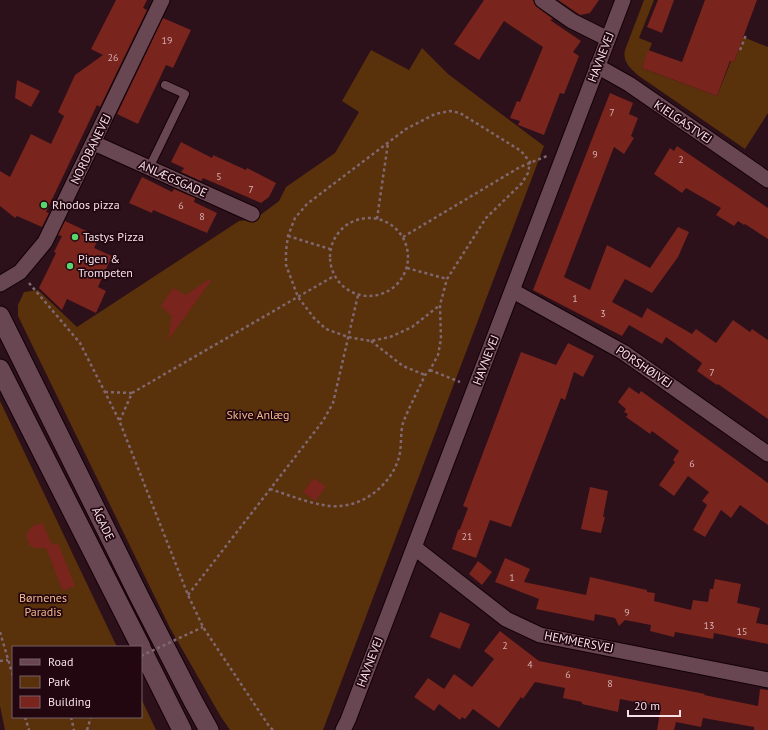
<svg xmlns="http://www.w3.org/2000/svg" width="768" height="730" font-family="'PT Sans',sans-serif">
  <rect width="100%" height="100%" fill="#2c101a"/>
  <!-- green -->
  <path fill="#59310b" d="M644 0H654L639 38 652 43 642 68 717 96 731 61 734 62 743 37 768 47V113L745 149 639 76C631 69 622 62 625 50Z
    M422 48 448 74 544 146 323 730H230L221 717 170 628 18 316V305L24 292 38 290 77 327 239 221 255 219 279 201 286 187 335 153 359 112 342 101 371 50 409 70Z
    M0 401 117 647H13V717H141V698L156 730H5L0 706Z"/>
  <!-- building -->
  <path fill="#79241d" d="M116 0H147L143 8 147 10 100 107 97 105 46 212 49 213 42 227 17 216 15 218 0 206V171L10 177 31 134 51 144 64 116 58 112 75 75 103 55 91 49Z
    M484 0H533L537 7 553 19 550 20 581 41 573 52 579 56 564 94 560 93 544 135 518 125 520 121 510 118 517 101 520 102 543 47 504 21 479 60 454 44Z
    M558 0H599L590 13 580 15Z
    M658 0H674L662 33 647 27Z
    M705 0H757L734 62 730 61 717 96 642 68 648 50 682 62Z
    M163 18 191 30 173 68 166 65 138 124 117 114Z
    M17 80 40 91 31 107 15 98Z
    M610 93 633 103 629 114 638 118 631 136 634 138 624 154 614 147 564 277 590 290 607 245 650 268 678 227 689 232 678 257 652 293 625 279 612 302 642 318 647 308 692 334 696 329 716 343 733 320 750 332 752 329 768 340V419L718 384 717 385 697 371 702 363 666 337 662 344 629 325 622 336 533 290Z
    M181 142 212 158 213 155 246 170 247 168 276 183 269 197 261 203 203 178 201 181 181 172 184 168 171 162Z
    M677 146 768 208V239L745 224 744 225 738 221 734 226 716 215 721 208 686 188 682 193 654 174 670 148 674 151Z
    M142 177 172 192 174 189 195 198 194 202 217 213 207 233 153 210 152 213 129 203Z
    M65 221 99 237 94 248 112 256 98 287 106 291 96 313 67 299 62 310 39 288 56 253 54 252 62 236 58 235Z
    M209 279 211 281 168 340 172 316 161 306 173 288 186 295Z
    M568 343 594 356 583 377 574 372 565 400 561 398 511 527 490 520 476 558 452 549 458 530 460 529 468 508 463 506 521 352 556 365Z
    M629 387 639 394 641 391 768 483V525L740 505 731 518 721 510 705 537 693 530 707 505 702 501 709 492 688 476 674 496 659 485 675 462 673 460 679 451 652 431 650 434 626 417 628 414 624 412 626 409 618 402Z
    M314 478 326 487 315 501 303 492Z
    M590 487 608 491 603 517H605L601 533 581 529Z
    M43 523 52 545 58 543 75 586 63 591 46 548H35L30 546 26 536 29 530 32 526Z
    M505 558 530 569 524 582 586 595 590 577 647 590V592L655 593 654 601 691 610 693 600 708 602 710 589H713L715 579 741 584 737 603 760 608 756 623 768 625V644L714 633 713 639 675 632 674 637 650 631 651 625 625 620 619 626 615 618 595 614 594 621 536 609 539 599 495 582Z
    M478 561 492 572 482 585 469 574Z
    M440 612 470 624 460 649 430 637Z
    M500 631 539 661 705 694 704 695 758 706 760 689 768 690V730H754V727L703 718 701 727 676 722 674 730H657L661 707 620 699 618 712 582 704V702L563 698 565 688 535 682 523 699 521 697 499 728 473 709 465 719 462 717 460 720 439 704 434 711 414 697 428 678 444 689 454 674 472 687 494 659 484 651Z"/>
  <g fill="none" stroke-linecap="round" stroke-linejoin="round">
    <!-- service casing -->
    <g stroke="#130006" stroke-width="10">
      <path id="service" d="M149 168 185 94 165 85"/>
    </g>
    <!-- minor casing -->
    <g stroke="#130006" stroke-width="17">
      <path id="minor" d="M542 0 572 21 608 39
        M597 66 629 84 768 180
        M94 143 252 214
        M0 284 20 272 45 242 162 0
        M513 291 623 352 768 454
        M415 548 506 619 540 635 768 680
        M343 730 348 720 623 0"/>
    </g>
    <!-- tertiary casing -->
    <g stroke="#130006" stroke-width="21">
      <path id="tertiary" d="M0 316 139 596 193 701 209 730
        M0 369 141 647
        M141 648 182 730"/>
    </g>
    <!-- path -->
    <path stroke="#816870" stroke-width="2.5" stroke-dasharray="3 3" stroke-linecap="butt" d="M740 50 746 35
      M330 257a39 39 0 1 1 78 0a39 39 0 1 1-78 0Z
      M377 219 388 143
      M288 236 330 249
      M403 237 520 167 547 156
      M407 268 447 279
      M29 283 80 343 119 420 188 595 203 627 269 726 273 730
      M371 341 403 366 425 375
      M430 370 460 382
      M105 392 132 393 120 420
      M132 393 334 276
      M270 489C289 495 320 508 339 506 366 505 392 483 399 457 402 446 400 434 403 423 409 407 418 391 425 375L430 370 438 355 441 339 440 305 447 279 486 218 522 183 528 173 530 162 521 151 460 113 450 111 435 114 406 129 307 204 295 218 288 236 286 251V265L298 297 314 318 326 329 348 337 371 341 390 337 412 327 440 305
      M188 595 323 421 333 403 358 295
      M0 632 13 676
      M0 661 8 660
      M25 717 29 730
      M71 717 74 730
      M87 730 91 717"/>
    <!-- service -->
    <use href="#service" stroke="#694752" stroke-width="8"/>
    <!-- minor -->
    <use href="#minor" stroke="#694752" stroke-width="15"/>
    <!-- tertiary -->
    <use href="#tertiary" stroke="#694752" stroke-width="19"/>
    <!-- path-bridge -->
    <path stroke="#816870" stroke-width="2.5" stroke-dasharray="3 3" stroke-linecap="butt" d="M141 656 203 627"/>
  </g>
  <!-- markers -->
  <g fill="#59d56f" stroke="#220711" stroke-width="1.5">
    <circle cx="44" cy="205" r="4"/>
    <circle cx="75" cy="237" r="4"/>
    <circle cx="70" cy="266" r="4"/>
  </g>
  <g text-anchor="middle" stroke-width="3.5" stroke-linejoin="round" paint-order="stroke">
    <!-- number labels -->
    <g font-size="10" fill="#d6b1b4">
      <text x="167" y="44">19</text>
      <text x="113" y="61">26</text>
      <text x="612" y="116">7</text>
      <text x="595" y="158">9</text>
      <text x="681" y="163">2</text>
      <text x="219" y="180">5</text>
      <text x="251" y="193">7</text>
      <text x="181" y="209">6</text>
      <text x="202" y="220">8</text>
      <text x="575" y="302">1</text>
      <text x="603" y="317">3</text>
      <text x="712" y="376">7</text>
      <text x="692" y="467">6</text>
      <text x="467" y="540">21</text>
      <text x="512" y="581">1</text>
      <text x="627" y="616">9</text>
      <text x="709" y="629">13</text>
      <text x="742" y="635">15</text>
      <text x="505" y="649">2</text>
      <text x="530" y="668">4</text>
      <text x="568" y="678">6</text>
      <text x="610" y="687">8</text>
    </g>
    <!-- street labels -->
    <g font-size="12" fill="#f5e0e6" stroke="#220711">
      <text transform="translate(601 57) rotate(-69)" y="4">HAVNEVEJ</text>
      <text transform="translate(683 122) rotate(34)" y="4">KIELGASTVEJ</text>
      <text transform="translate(91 149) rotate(-64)" y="4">NORDBANEVEJ</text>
      <text transform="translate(173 179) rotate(24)" y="4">ANLÆGSGADE</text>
      <text transform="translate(486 360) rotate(-69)" y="4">HAVNEVEJ</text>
      <text transform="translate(644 367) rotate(34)" y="4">PORSHØJVEJ</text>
      <text transform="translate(103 524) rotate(64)" y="4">ÅGADE</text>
      <text transform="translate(579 642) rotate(11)" y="4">HEMMERSVEJ</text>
      <text transform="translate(370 662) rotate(-69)" y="4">HAVNEVEJ</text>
    </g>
    <!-- poi labels -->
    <g font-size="12" fill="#f5e0e6" stroke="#220711" text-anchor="start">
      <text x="52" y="209">Rhodos pizza</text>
      <text x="83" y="241">Tastys Pizza</text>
      <text x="78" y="263">Pigen &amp;<tspan x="78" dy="14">Trompeten</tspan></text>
    </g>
    <!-- park labels -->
    <g font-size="12" fill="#f2b88b" stroke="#220711">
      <text x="258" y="419">Skive Anlæg</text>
      <text x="43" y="602">Børnenes<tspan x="43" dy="14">Paradis</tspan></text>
    </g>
  </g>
  <!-- legend -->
  <rect x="12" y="646" width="130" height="72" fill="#220711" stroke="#765e66"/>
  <rect x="20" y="659" width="20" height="6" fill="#694752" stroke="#765e66"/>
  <text x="48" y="666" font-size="12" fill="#f5e0e6">Road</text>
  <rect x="20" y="676" width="20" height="12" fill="#59310b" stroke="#765e66"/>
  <text x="48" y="686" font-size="12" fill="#f5e0e6">Park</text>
  <rect x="20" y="696" width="20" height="12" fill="#79241d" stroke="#765e66"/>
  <text x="48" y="706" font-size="12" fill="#f5e0e6">Building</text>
  <!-- scale -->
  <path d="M628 710v6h52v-6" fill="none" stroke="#f5e0e6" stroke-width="2"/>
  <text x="634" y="710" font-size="12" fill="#f5e0e6" stroke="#220711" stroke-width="3" paint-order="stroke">20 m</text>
</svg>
